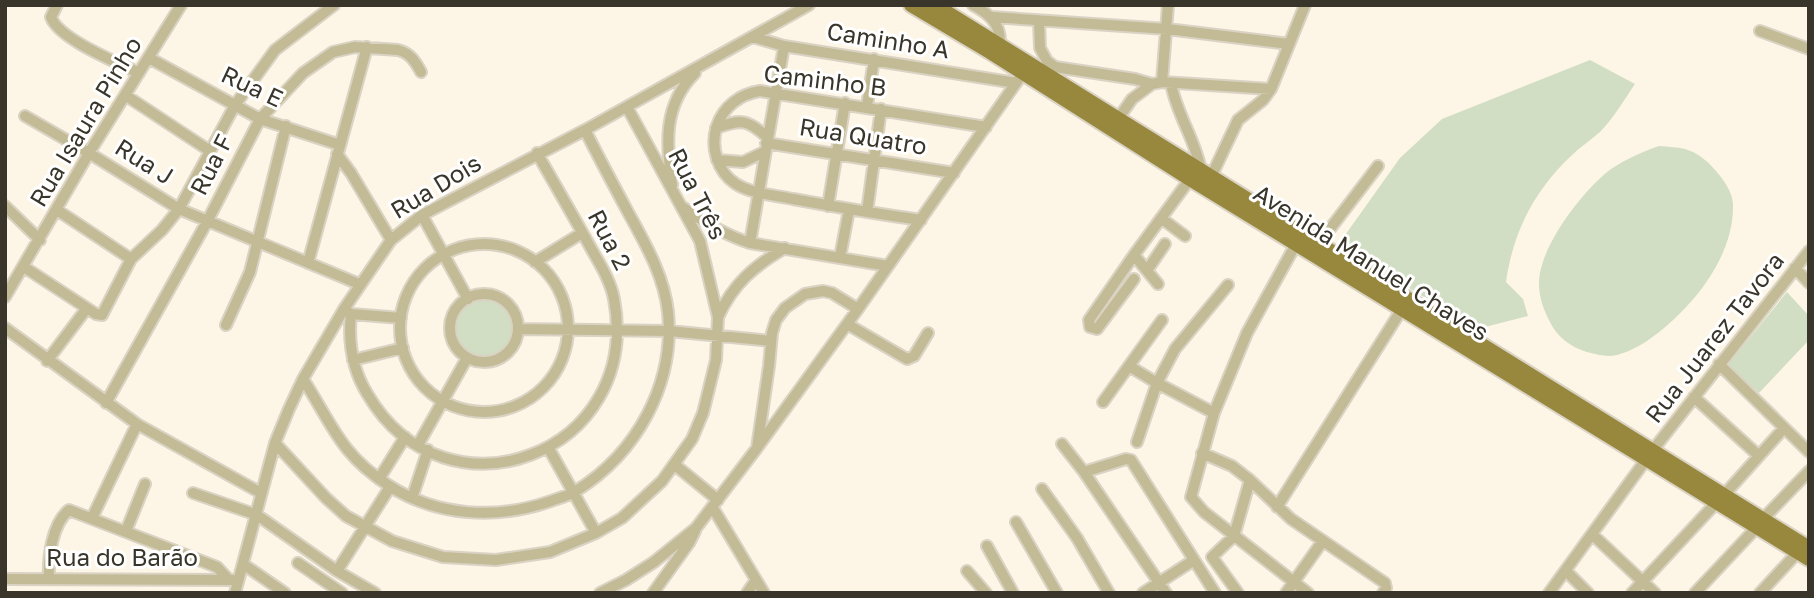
<svg xmlns="http://www.w3.org/2000/svg" width="1814" height="598" font-family="'Golos Text',sans-serif">
  <rect width="100%" height="100%" fill="#fdf6e6"/>
  <!-- green -->
  <path fill="#d1dec3" d="M1590 60 1635 84C1624 100 1613 119 1600 132 1591 140 1580 147 1571 156 1534 191 1513 232 1506 282L1523 299 1528 316 1477 329 1338 245 1400 158 1442 119Z
    M1659 146C1668 147 1677 147 1685 149 1696 152 1708 161 1715 170 1724 180 1734 194 1733 207 1733 260 1689 312 1647 341 1636 348 1621 356 1608 356 1585 354 1562 345 1551 324 1544 311 1539 298 1539 283 1539 247 1583 190 1611 169 1626 159 1642 152 1659 146Z
    M1787 292 1809 316V340L1759 393 1727 366Z
    M455 328a29 29 0 1 1 58 0a29 29 0 1 1-58 0Z"/>
  <g fill="none" stroke-linecap="round" stroke-linejoin="round">
    <!-- minor casing -->
    <g stroke="#dad3c4" stroke-width="14">
      <path id="minor" d="M57 5 51 17C58 39 119 63 139 73
        M973 5C988 13 1000 23 1000 41L995 47
        M992 17 1167 29 1289 44
        M1039 21 1040 48 1047 61 1055 67 1135 79 1152 84 1162 82 1271 89
        M1760 31 1809 49
        M753 37 784 46 1016 83
        M149 58 260 119 340 145
        M1162 82 1168 5
        M1171 83C1176 114 1196 140 1201 171
        M125 95 210 151
        M867 106 874 59
        M25 116 89 153 179 209 359 284
        M1118 119 1132 99 1152 84
        M716 128C741 119 747 119 767 137
        M766 143 954 173
        M337 154 351 173 391 240
        M717 160 743 162 764 152
        M1211 177 1238 120 1263 100 1271 89 1305 5
        M672 185C666 144 663 105 695 73
        M5 206 40 240
        M828 206 845 103
        M684 208C705 223 725 235 750 243L888 266
        M57 210 131 259
        M867 212 881 109
        M422 215 468 299
        M1161 218 1185 236
        M921 220C878 214 836 207 793 199 774 195 752 194 736 184 717 172 710 146 717 126 723 107 740 94 760 91L986 127
        M1320 242 1378 166
        M750 243 784 46
        M1296 244 1247 333 1214 413 1191 497 1204 512 1308 593
        M400 328a84 84 0 1 1 168 0a84 84 0 1 1-168 0Z
        M1134 255 1158 284
        M840 257 849 210
        M535 262 582 233
        M308 263 367 47
        M24 267 96 314 102 315 131 259 162 230 179 209 235 105 275 50 334 5
        M1795 268 1809 283
        M1148 269 1165 244
        M1134 279 1097 329 1090 327 1089 320 1134 255 1190 179
        M450 328a34 34 0 1 1 68 0a34 34 0 1 1-68 0Z
        M5 297 89 153 181 5
        M344 309 351 314C348 342 353 371 368 395 446 527 643 454 614 299 610 278 597 260 587 241 571 212 554 183 537 153
        M351 314 401 318
        M718 317C733 284 754 266 785 248
        M847 324 907 359 914 356 928 333
        M226 325 250 272 286 126
        M5 328 137 424 261 493
        M518 329 669 331 771 341
        M353 360 403 348
        M47 361 87 308
        M1719 364 1809 452
        M1129 366 1157 383 1214 413
        M303 379C332 424 340 454 388 485 437 517 497 520 551 501 559 498 568 496 576 491 637 453 675 384 668 312 664 276 646 245 629 214 614 186 599 158 585 130
        M1694 397 1759 456
        M1103 402 1162 320
        M106 403 208 220 260 119 303 73 333 52 355 47 398 50C410 53 415 61 421 72
        M1137 442 1157 383 1175 349 1228 285
        M275 443 326 498 346 516 392 541 443 557 496 560 550 552 596 533 622 518 662 481 692 439 703 413 716 360 718 317 700 241 627 107
        M1062 444 1084 472 1166 593
        M418 445 467 358
        M548 447 596 533
        M757 448 858 309 1023 73
        M1202 453 1232 466 1250 480 1291 519 1385 583 1386 588 1383 593
        M675 465 718 500
        M1084 472 1126 459 1131 460 1215 593
        M379 479 405 437
        M1042 489 1077 538 1109 593
        M193 493 257 515 337 571 375 593
        M1724 495 1784 428
        M412 498 428 450
        M1277 507 1402 309
        M713 508 764 593
        M92 518 137 424
        M1763 519 1809 471
        M1016 522 1057 593
        M126 531 145 484
        M1593 535 1655 593
        M987 546 1013 593
        M298 563 342 593
        M243 564 285 593
        M337 571 390 487
        M967 571 986 593
        M1566 571 1588 593
        M49 578C48 557 52 524 69 510L217 567 229 580
        M5 579 233 580
        M235 593 275 443 289 409 303 379 344 309 391 240 422 215 585 130 809 5
        M600 593 626 580 654 562 696 528 757 448 769 366 772 333 776 320 785 308 805 294 823 291 832 293 858 309
        M653 593 689 543 695 531
        M747 593 756 580
        M1143 593 1194 560
        M1238 593 1212 557 1234 536 1250 480
        M1286 593 1322 542
        M1549 593 1653 450 1809 251
        M1632 593 1717 502
        M1695 593 1757 527
        M1760 593 1798 552"/>
    </g>
    <!-- major casing -->
    <g stroke="#dad3c4" stroke-width="18">
      <path id="major" d="M911 5 990 52 1190 179 1809 559
        M935 5 1809 548"/>
    </g>
    <!-- minor -->
    <use href="#minor" stroke="#c3bb96" stroke-width="10"/>
    <!-- major -->
    <use href="#major" stroke="#97883e" stroke-width="14"/>
  </g>
  <g text-anchor="middle" stroke-width="6" stroke-linejoin="round" paint-order="stroke">
    <!-- street labels -->
    <g font-size="24" fill="#39352a" stroke="#fff">
      <text transform="translate(888 41) rotate(9)" y="8">Caminho A</text>
      <text transform="translate(825 81) rotate(7)" y="8">Caminho B</text>
      <text transform="translate(252 87) rotate(25)" y="8">Rua E</text>
      <text transform="translate(86 122) rotate(-59)" y="8">Rua Isaura Pinho</text>
      <text transform="translate(863 137) rotate(9)" y="8">Rua Quatro</text>
      <text transform="translate(144 162) rotate(32)" y="8">Rua J</text>
      <text transform="translate(212 165) rotate(-63)" y="8">Rua F</text>
      <text transform="translate(436 187) rotate(-31)" y="8">Rua Dois</text>
      <text transform="translate(697 194) rotate(63)" y="8">Rua Três</text>
      <text transform="translate(609 240) rotate(62)" y="8">Rua 2</text>
      <text transform="translate(1371 263) rotate(32)" y="8">Avenida Manuel Chaves</text>
      <text transform="translate(1715 338) rotate(-52)" y="8">Rua Juarez Tavora</text>
      <text x="122" y="566">Rua do Barão</text>
    </g>
  </g>
  <!-- border -->
  <rect width="1814" height="598" fill="none" stroke="#39352a" stroke-width="14"/>
</svg>
